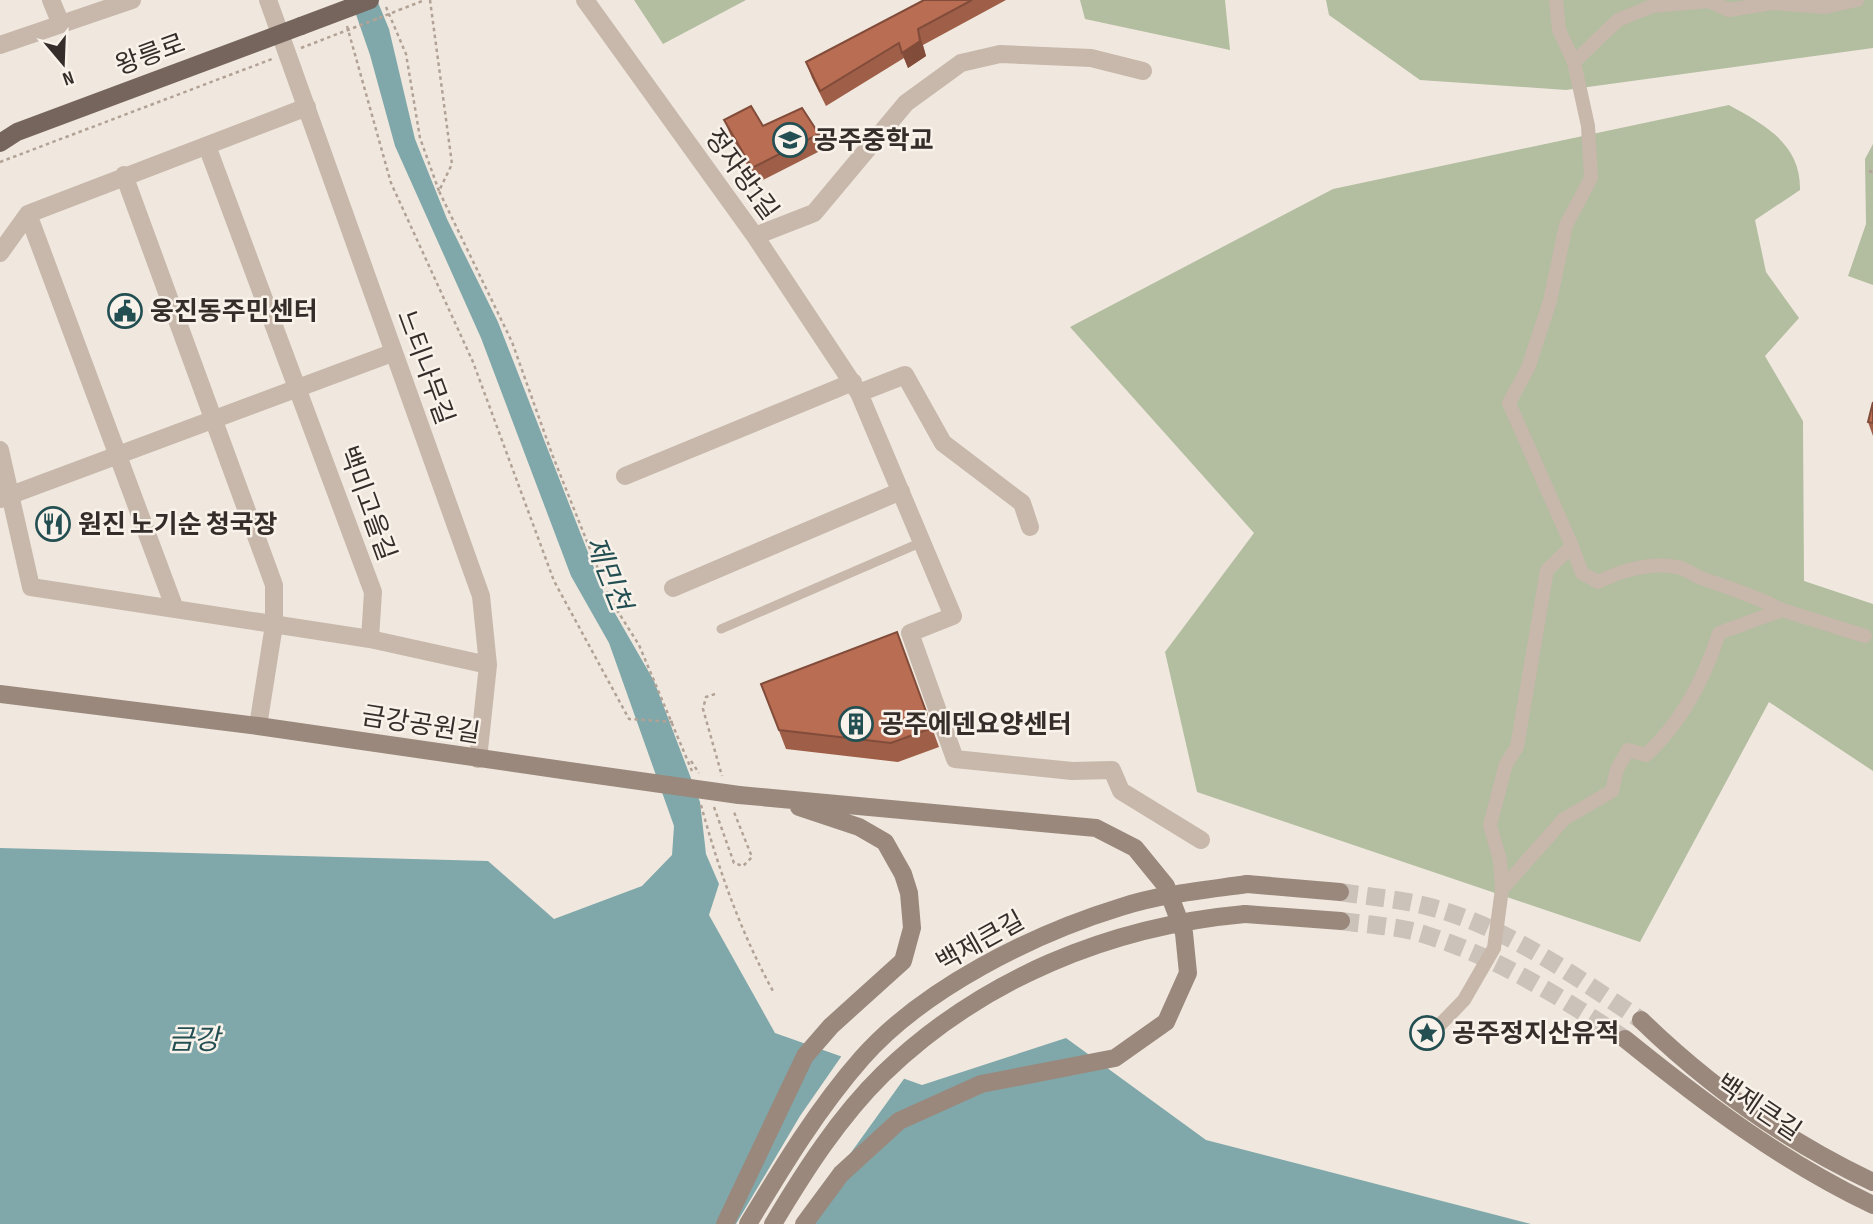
<svg xmlns="http://www.w3.org/2000/svg" width="1873" height="1224" font-family="'Sofia Sans Condensed','Noto Sans KR',sans-serif">
  <rect width="100%" height="100%" fill="#f0e8de"/>
  <!-- green -->
  <path fill="#b3bda0" d="M634 0H746L663 44Z
    M1080 0H1225L1230 50 1085 19Z
    M1326 0H1873V48L1566 90 1420 80 1329 15Z
    M1729 105C1765 125 1801 144 1800 190L1755 220 1766 272 1799 318 1765 356 1803 421 1804 581 1873 604V771L1769 702 1640 942 1197 792 1165 652 1254 533 1070 327 1333 189Z
    M1873 144V285L1848 276 1866 224 1865 159Z"/>
  <!-- water -->
  <path fill="#80a8aa" d="M351 0H377L389 29 415 139 447 219 498 322 605 596 654 681 700 802 706 854 719 884 709 915 775 1033 922 1085 1066 1038 1206 1140 1531 1224H0V848L488 861 554 919 642 886 672 855 674 826 609 643 571 576 481 338 395 146 370 55Z"/>
  <!-- pier -->
  <path fill="#f0e8de" d="M843 1054 906 1076 850 1154 808 1224H736L800 1116Z"/>
  <g fill="none" stroke-linecap="round" stroke-linejoin="round">
    <!-- secondary-tunnel -->
    <path stroke="#cbc3ba" stroke-width="18" stroke-dasharray="18 9" stroke-linecap="butt" d="M1340 892C1370 897 1401 899 1430 907 1507 927 1575 976 1641 1020
      M1341 921C1369 925 1399 926 1426 935 1497 957 1562 998 1625 1039"/>
    <!-- path -->
    <path stroke="#b2a296" stroke-width="2.5" stroke-dasharray="3.5 3.5" stroke-linecap="butt" d="M430 0 452 164 439 191 512 342 552 454 610 599 639 645 692 771
      M386 7 406 54 420 138 439 191
      M399 10 425 0
      M374 20 379 18
      M347 26 391 183 473 362 554 581 629 719 674 722
      M301 48 340 33
      M0 162 272 59
      M1869 171 1873 172
      M715 694 706 697 703 709 722 776
      M691 761 699 773
      M701 805C719 871 741 933 774 993
      M714 807 734 863 743 866 752 857 734 812"/>
    <!-- service -->
    <path stroke="#c7b8ab" stroke-width="9" d="M721 629 922 542"/>
    <!-- pedestrian -->
    <path stroke="#c7b8ab" stroke-width="14" d="M1574 62 1618 20 1652 6 1709 1 1729 10 1772 3 1825 7 1857 0
      M1782 610 1865 636
      M1502 889 1564 819 1612 791 1617 769 1628 750 1646 755C1682 722 1704 680 1719 633L1782 610C1755 596 1729 588 1701 578 1693 575 1685 568 1677 567 1649 562 1623 570 1598 582L1582 573 1572 546
      M1435 1030 1464 1000 1494 948 1502 889 1500 860 1490 825 1506 764 1517 747 1547 570 1572 546 1509 403 1528 368 1550 301 1566 225 1591 178 1588 126 1574 62 1559 30 1556 0"/>
    <!-- minor -->
    <path stroke="#c7b8ab" stroke-width="18" d="M51 0 61 24
      M268 0 481 596 488 665 478 759
      M585 0 755 236 859 393 953 616 910 633 955 759 1072 771 1112 770 1121 791 1201 840
      M0 45 132 0
      M207 146 373 592 370 639
      M124 175 274 585V625L258 726
      M28 214 175 609
      M28 214 307 107
      M755 236 814 213 906 103 961 63 1000 54 1091 58 1143 71
      M0 253 28 214
      M859 393 905 375 943 443 1022 503 1030 527
      M0 450 31 587 370 639 488 665
      M625 476 853 382
      M0 499 392 353
      M673 588 901 491"/>
    <!-- secondary -->
    <path stroke="#9a887d" stroke-width="18" d="M0 694 258 726 576 772
      M739 795 1096 828 1135 848 1166 886 1184 933 1188 973 1166 1022 1115 1058 981 1084 899 1121 841 1174 804 1224
      M1247 884 1340 892
      M1245 914 1341 921
      M1641 1020C1710 1087 1786 1141 1873 1182
      M1625 1039C1703 1102 1781 1161 1873 1205
      M725 1224 805 1056 831 1026 903 961 912 928 909 893 903 874 885 842 859 827 799 807"/>
    <!-- primary -->
    <path stroke="#76655c" stroke-width="18" d="M0 143 17 132 301 26"/>
    <!-- path-bridge -->
    <path stroke="#b2a296" stroke-width="2.5" stroke-dasharray="3.5 3.5" stroke-linecap="butt" d="M379 18 399 10
      M340 33 374 20"/>
    <!-- secondary-bridge -->
    <path stroke="#9a887d" stroke-width="18" d="M576 772 739 795
      M748 1224C783 1166 818 1108 862 1058 924 988 1033 934 1121 907 1161 894 1205 890 1247 884
      M773 1224C804 1172 839 1117 883 1074 981 979 1110 926 1245 914"/>
    <!-- primary-bridge -->
    <path stroke="#76655c" stroke-width="18" d="M301 26 370 0"/>
  </g>
  <!-- wall -->
  <path fill="#9f5e47" d="M924 0H1006L923 45 926 56 908 68 904 58 826 106 812 78 806 62Z
    M724 120 819 134 824 149 757 183 730 134Z
    M1873 402V436L1868 422Z
    M897 632 939 747 898 762 786 749 761 684Z"/>
  <!-- shaded-wall -->
  <path fill="#824c3a" d="M918 29 926 56 908 68 902 53Z"/>
  <!-- building -->
  <path fill="#b96d53" stroke="#824c3a" stroke-width="2" d="M924 0H972L918 29 920 41 902 53 899 43 820 91 806 62Z
    M751 106 763 126 802 108 819 134 752 168 724 120Z
    M1873 402V423L1868 422Z
    M897 632 932 728 891 743 779 730 761 684Z"/>
  <!-- icons -->
  <defs>
    <g id="school-ring" transform="scale(1.75)"><circle r="9.5" fill="#f8f2ea" stroke="#234f53" stroke-width="1.5"/><path d="M0-5L7-2L0 1L-7-2ZM-4 1L0 2.5L4 1V4Q0 6-4 4Z" fill="#234f53"/></g>
    <g id="civic-ring" transform="scale(1.75)"><circle r="9.5" fill="#f8f2ea" stroke="#234f53" stroke-width="1.5"/><path d="M-.6-6.5H3V-4.5H.6V-3L4-1V1h2V6H-6V1h2V-1L-.6-3ZM-1.2 2.5V6h2.4V2.5Z" fill="#234f53"/></g>
    <g id="restaurant-ring" transform="scale(1.75)"><circle r="9.5" fill="#f8f2ea" stroke="#234f53" stroke-width="1.5"/><path d="M-5-6h1v4h1v-4h1v4h1v-4h1v5L-1.5 .5V6h-2V.5L-5-1ZM5-6V6H3V1.5H1.5Q1.5-4 5-6Z" fill="#234f53"/></g>
    <g id="building-ring" transform="scale(1.75)"><circle r="9.5" fill="#f8f2ea" stroke="#234f53" stroke-width="1.5"/><path d="M-4-6H4V6H1V3H-1V6H-4ZM-2.5-4.3h1.7v1.8h-1.7ZM.8-4.3h1.7v1.8H.8ZM-2.5-1h1.7V.8h-1.7ZM.8-1h1.7V.8H.8Z" fill="#234f53"/></g>
    <g id="sight-ring" transform="scale(1.75)"><circle r="9.5" fill="#f8f2ea" stroke="#234f53" stroke-width="1.5"/><path d="M0-6L1.8-2.2L6-1.7L2.9 1.2L3.7 5.4L0 3.3L-3.7 5.4L-2.9 1.2L-6-1.7L-1.8-2.2Z" fill="#234f53"/></g>
  </defs>
  <g fill-rule="evenodd">
    <use href="#school-ring" x="790" y="140"/>
    <use href="#civic-ring" x="125" y="311"/>
    <use href="#restaurant-ring" x="53" y="524"/>
    <use href="#building-ring" x="856" y="724"/>
    <use href="#sight-ring" x="1427" y="1033"/>
  </g>
  <g text-anchor="middle" stroke-width="5" stroke-linejoin="round" paint-order="stroke">
    <!-- street labels -->
    <g font-size="26" fill="#352d2a" stroke="#f8f2ea">
      <text transform="translate(150 54) rotate(-20)" y="9">왕릉로</text>
      <text transform="translate(742 174) rotate(54)" y="9">정자방1길</text>
      <text transform="translate(426 367) rotate(70)" y="9">느티나무길</text>
      <text transform="translate(368 503) rotate(70)" y="9">백미고을길</text>
      <text transform="translate(421 724) rotate(9)" y="9">금강공원길</text>
      <text transform="translate(980 941) rotate(-29)" y="9">백제큰길</text>
      <text transform="translate(1759 1107) rotate(34)" y="9">백제큰길</text>
    </g>
    <!-- poi labels -->
    <g font-size="26" font-weight="bold" fill="#352d2a" stroke="#f8f2ea" text-anchor="start">
      <text x="814" y="149">공주중학교</text>
      <text x="150" y="320">웅진동주민센터</text>
      <text x="78" y="533">원진 노기순 청국장</text>
      <text x="880" y="733">공주에덴요양센터</text>
      <text x="1452" y="1042">공주정지산유적</text>
    </g>
    <!-- water labels -->
    <g font-size="28" font-style="italic" fill="#234f53" stroke="#f8f2ea">
      <text transform="translate(609 573) rotate(68)" y="10">제민천</text>
      <text x="194" y="1049">금강</text>
    </g>
  </g>
  <!-- north arrow -->
  <g transform="translate(63 63) rotate(161)" stroke="#f8f2ea" stroke-width="5" paint-order="stroke">
  <path d="M0-5L12 26L0 18L-12 26Z" fill="#352d2a"/>
  <text y="-10" font-size="19" font-weight="bold" text-anchor="middle" fill="#352d2a">N</text>
  </g>
</svg>
